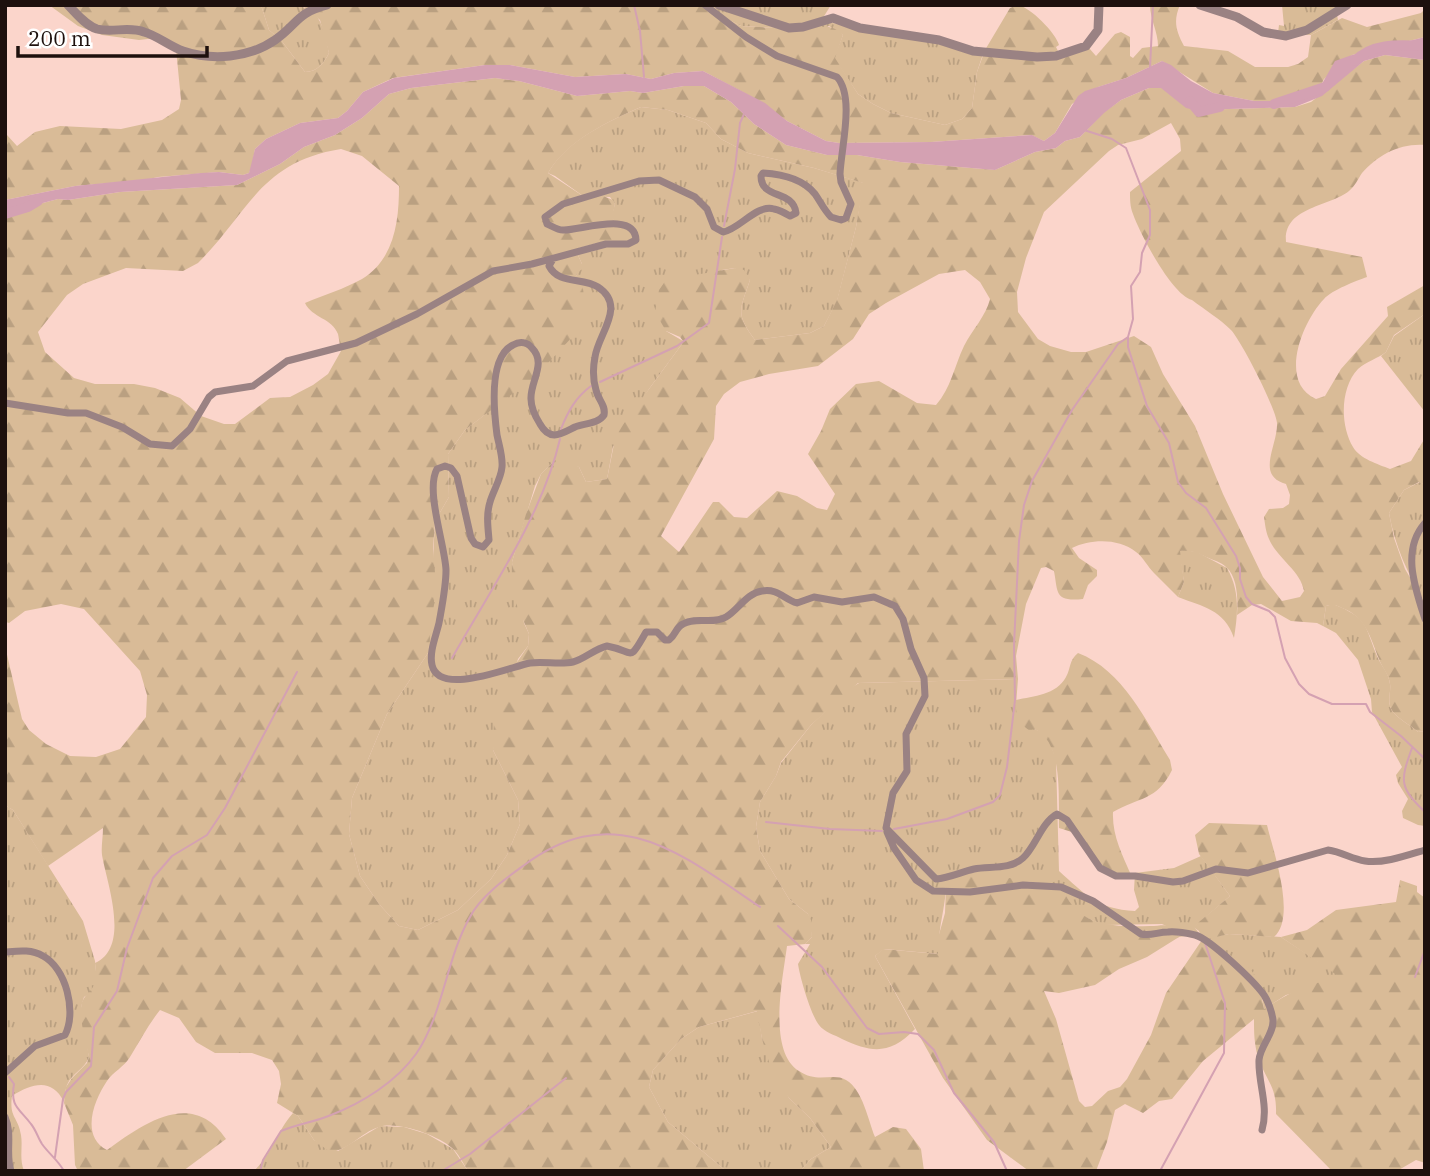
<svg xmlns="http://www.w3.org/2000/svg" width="1430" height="1176" font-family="'IBM Plex Serif',serif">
  <defs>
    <pattern id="grass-tufts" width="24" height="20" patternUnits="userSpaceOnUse" patternTransform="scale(1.75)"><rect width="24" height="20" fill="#d9bb97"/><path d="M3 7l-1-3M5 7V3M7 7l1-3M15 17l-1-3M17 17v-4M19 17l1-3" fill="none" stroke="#baa081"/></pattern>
    <pattern id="forest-firs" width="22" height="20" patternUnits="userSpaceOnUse" patternTransform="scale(1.75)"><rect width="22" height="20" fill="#d9bb97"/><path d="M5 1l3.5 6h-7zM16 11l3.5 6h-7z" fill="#baa081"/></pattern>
  </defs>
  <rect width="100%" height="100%" fill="#fbd5cb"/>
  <!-- grass -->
  <path fill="url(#grass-tufts)" d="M261 5C307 5 320 1 329 53 324 63 317 72 305 72L281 40 269 30Z
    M710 5H831L821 21 891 33 983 54 977 72 972 108 962 119 945 125 891 113 873 104 858 94 834 58 843 35 829 26 806 36 776 28 741 26 725 18Z
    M1282 5H1335L1338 20 1311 35 1278 33 1279 25 1284 26Z
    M641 107 668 110 706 123 721 139 748 153 814 168 864 183 856 227 837 301 824 326 810 333 755 340C735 313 740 310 750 280L735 268 722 270 666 331 683 341 682 344 649 389 613 447 607 479 586 482 579 467 552 463 541 474 535 486 512 562 524 623 529 634 528 646 518 659 493 750 518 800 520 824 507 855 491 879 458 910 418 930 399 926 379 904 360 876 349 834 352 798 387 714 428 653 435 521 449 497 448 454 465 430 487 413 577 277 576 274 582 264 577 253 579 248 597 243 618 223 611 218 615 204 610 197 583 196 555 176 548 173C567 140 607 122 641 107Z
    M1425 314V412L1381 356 1386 352 1394 336Z
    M1420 482 1425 485V603C1408 574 1395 547 1389 513L1404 490Z
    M1184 550 1197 552 1227 568C1240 591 1238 613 1234 638 1224 609 1203 607 1178 597L1184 582 1179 551Z
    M1333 604C1371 619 1364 627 1379 660 1383 668 1389 674 1390 684 1391 691 1388 700 1390 706 1393 717 1410 724 1418 732L1425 731V826L1418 825 1403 818 1402 811 1408 799 1398 783 1396 775 1402 767 1372 712 1371 699 1358 660 1336 633 1323 626 1326 606Z
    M1018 679 1016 705 1034 729 1044 733 1050 743 1056 759 1059 871C1086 895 1097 909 1135 911L1139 907 1134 890 1135 873 1174 868 1201 856 1230 896 1194 927 1200 934 1179 937V932L1162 924 1103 925 1083 916 1073 908 1063 891C1026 873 986 883 946 887 945 910 937 932 939 954L884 949 875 956 915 1029C890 1055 872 1053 842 1039 835 1035 824 1032 819 1025 811 1015 800 978 798 964L810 944H805L812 937 808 914 789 899 760 851 756 827 760 802 776 776 781 763 811 725 849 689 859 683Z
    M5 805 13 810 27 832 83 921 95 961 97 982 92 992 84 997 81 1007 89 1057C85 1069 72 1073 67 1085 65 1090 65 1096 64 1102 52 1078 33 1083 12 1096 9 1118 18 1116 21 1135 23 1147 19 1158 24 1171H5Z
    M1229 934 1281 937 1346 980 1286 995 1264 1009 1261 990 1206 942 1207 938Z
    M758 1011 762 1039 789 1098 810 1118 831 1147 811 1159 800 1171H726L668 1122 649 1087 653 1070 681 1039 699 1027Z
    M293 1113 298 1116 314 1140 338 1151 380 1126 404 1127 427 1134 453 1149 468 1171H254C272 1154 277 1131 293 1113Z"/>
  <!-- forest -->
  <path fill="url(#forest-firs)" fill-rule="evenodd" d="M49 5H261L269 30 281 40 305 72C317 72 324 63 329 53L320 20 302 5H710L725 18 741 26 776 28 806 35C817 25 832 23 843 35L835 58 858 94 873 104 891 113 945 125 962 119 972 108 977 72 985 50 1010 8 1018 5C1030 7 1056 33 1059 45L1056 47 1061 57 1089 48 1096 56 1115 34 1121 32 1130 37V56L1133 58 1142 48 1158 46C1158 32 1150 19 1150 5H1180C1173 21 1176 31 1184 46L1228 51 1255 67H1288L1298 64 1308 57 1311 35 1342 18 1367 27 1421 13 1425 9V37L1352 55 1324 79 1319 89 1294 101H1254L1213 93 1162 61 1126 78 1098 87 1072 104 1055 133 1044 141 1031 135 931 142 839 143 826 141 787 121 754 98 703 71 674 73 651 79 626 74 575 77 510 65H485L393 78 363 92 347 111 338 118 300 123 266 139 255 149 252 166 249 173 243 175 219 172 158 177 145 180 75 186 5 200 7 135 17 146 35 132 60 126 121 129 162 120 179 109 181 100 176 49 157 38 139 40 102 35 78 26Z
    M1385 55 1425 60V145C1400 143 1378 155 1362 173 1358 179 1355 186 1349 191 1329 207 1283 207 1286 242L1362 257 1367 277C1356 281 1332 290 1324 299 1302 322 1278 382 1316 399L1325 396 1341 369 1388 316 1387 307 1425 285V314L1394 335 1386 352C1377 359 1367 361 1358 369 1340 388 1340 425 1353 447 1360 459 1378 464 1390 469L1411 461 1425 438V485L1419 482 1404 490 1389 513 1394 538 1405 569 1425 603V731L1418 732C1410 724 1393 717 1390 706 1388 699 1391 691 1390 684 1389 674 1382 668 1379 659 1370 637 1366 617 1342 608 1336 605 1333 604 1326 606L1323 626 1317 623 1291 621 1261 604 1252 605 1237 615C1238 601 1238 577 1226 567 1221 562 1213 560 1206 557 1197 552 1189 550 1180 551L1184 582 1178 597C1170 589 1162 581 1154 573 1148 567 1143 557 1136 552 1118 538 1091 539 1072 548L1079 558 1097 570V576L1088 585 1083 599C1054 602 1058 592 1054 571L1046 567 1041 568 1026 604 1016 656 1018 679 858 683 811 725 781 762 776 776 760 802 756 827 760 851 789 899 808 914 811 920 812 937 805 944 787 946C783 978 767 1051 799 1071 818 1084 833 1072 846 1080 863 1090 868 1120 875 1137L893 1127 906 1129 921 1149 924 1171H800L811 1159 831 1147 810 1118 789 1098 773 1075 762 1039 757 1011 699 1027 681 1039 653 1070 649 1087 668 1122 726 1171H468C463 1163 458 1153 452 1148 437 1135 398 1121 379 1127 360 1133 350 1150 330 1152L314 1140 298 1116 277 1103 281 1084 279 1071 272 1060 252 1053H215L196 1042 179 1018 160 1010C148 1025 140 1041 130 1057 124 1067 113 1072 107 1081 94 1100 80 1136 107 1150 143 1124 192 1088 226 1139L183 1171H78L75 1165 73 1125 64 1103 66 1087 72 1078 87 1063 89 1057C86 1042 80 1023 81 1008 83 988 100 996 95 963 131 947 107 884 102 855 101 847 103 837 103 828L48 866 13 810 5 805V646L22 719 29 730 46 744 70 756 96 757 120 749 146 717 147 695 140 671 84 609 61 604 25 611 9 623 6 622 5 642V213L58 199 68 200 120 192 237 185 280 164 304 147 335 135 362 118 389 94 411 88 495 78 519 81 577 96 630 91 643 93 684 86H704L731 102 754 124 786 145 827 155H857L900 162 995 170 1035 152 1056 148 1065 141 1080 137 1103 113 1121 100 1149 88 1161 87 1195 110 1295 107 1311 102 1364 61ZM641 107 668 110 706 123 721 139 748 153 814 168 863 183 856 227 837 300 824 326 810 333 755 340C735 313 740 310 750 280L744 270 735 268 666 280 659 290 655 312 666 331 680 337 683 341 682 344 616 434 607 479 586 482 579 467 564 460 552 463 541 474 526 514 512 562 516 603 529 634 528 646 509 674 494 720 493 750 518 800 520 824 507 855 491 879 458 910 418 930 399 926 379 904 360 876 349 834 352 798 387 714 428 653 436 585 433 549 435 521 449 497 448 454 465 430 537 375 574 335 586 310 583 289 576 274 582 269V264L577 253 579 248 597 243 634 248 636 238 612 218 615 204 613 200 603 196H583L548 173C568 140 607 122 641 107ZM1171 123 1180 139 1181 151 1130 192C1130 199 1130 207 1133 214 1140 234 1172 295 1192 300 1205 310 1220 319 1231 330 1242 342 1276 409 1277 423 1278 445 1255 476 1286 484L1290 495 1289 504 1283 508 1269 509 1264 517C1265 524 1266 533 1269 539 1277 558 1301 571 1304 591L1300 597 1282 601 1263 577 1223 494 1195 426 1163 374 1151 347 1134 336 1086 352H1071L1050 346 1038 339 1018 312 1017 292 1026 258 1044 212 1109 151 1118 145 1142 139ZM341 149 362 156 399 186C399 220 395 259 362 279 344 289 324 295 305 303 312 318 332 318 338 334 339 339 340 346 341 351L328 374 313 385 290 397 270 398 235 424H224L201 416 180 398 155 388 134 384H95L74 378 45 352 38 332 67 295 83 284 126 268 183 271 198 263C249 212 260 162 341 149ZM965 270 980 282 990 299C986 316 972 330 964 346 954 367 951 388 936 405L917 403 879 381 856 384 830 409 821 431 808 454 835 494 827 510 817 508 797 496 777 491 747 518 734 517 719 502H713L679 552 661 536 714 439 716 406 724 394 740 382 769 374 818 366 853 339 869 314 886 303 939 274Z
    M1078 653C1123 670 1146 721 1170 760L1172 770C1157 801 1139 797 1113 812 1112 835 1122 854 1131 875H1110L1075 833 1059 828C1058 800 1064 741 1034 729L1030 731C1018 723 1015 714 1016 700 1034 696 1056 695 1066 677 1071 668 1069 660 1078 653Z
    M1209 823 1267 825C1273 851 1297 917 1274 937L1229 934 1203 940 1246 964 1258 979 1264 1009C1291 992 1312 979 1344 980L1281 937 1307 930 1336 910 1396 902 1400 880 1417 886V892L1425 898V1163L1416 1160 1397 1171H1332L1276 1114C1277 1086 1266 1081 1258 1057 1254 1043 1254 1032 1254 1019L1203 1061 1172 1099 1159 1101 1143 1113 1125 1104 1115 1110 1107 1142 1096 1171H1029L987 1140 943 1078 875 956 883 949 938 954V938L945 913 946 886C949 884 951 880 954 879 972 869 1045 882 1064 891 1078 927 1116 927 1150 926 1161 926 1167 923 1177 929L1179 937 1147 957 1119 969 1095 985 1059 993 1044 991 1056 1019 1079 1101 1085 1107 1092 1106 1108 1091 1120 1087 1127 1079 1151 1035 1166 993 1202 940 1199 931 1193 927 1230 896 1199 854 1195 835Z"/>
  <!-- water -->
  <path fill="#d4a1b2" d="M1425 37V60L1385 55 1364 61 1322 96 1295 107 1195 110 1186 108 1161 88H1149L1121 100 1104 113 1080 137 1065 141 1056 148 1035 152 995 170 900 162 857 155H827L786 145 754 124 731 102 704 86H684L643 93 630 91 577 96 519 81 495 78 411 88 389 94 362 118 335 135 304 147 280 164 237 185 120 192 68 200 58 199 5 213V200L75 186 201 173 219 172 243 175 249 173 255 149 266 139 300 123 338 118 347 111 363 92 394 78 485 65H510L575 77 626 74 651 79 674 73 703 71 765 103 787 121 826 141 839 143 931 142 1032 135 1044 141 1055 133 1078 96 1085 91 1126 78 1162 61 1171 65 1191 81 1213 93 1254 101H1293L1319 89 1335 61 1352 55Z"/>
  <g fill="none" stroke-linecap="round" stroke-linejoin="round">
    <!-- stream -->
    <path stroke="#d4a1b2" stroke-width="2" d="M634 5 640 31 644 77
      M1150 68 1153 5
      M1084 130 1112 139 1126 148 1150 210V235L1142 253 1140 272 1131 286 1133 319 1128 337V347L1147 406 1169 443 1178 482 1186 493 1206 508 1236 556 1240 568V579L1246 597 1252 604 1269 611 1275 617 1285 658 1299 684 1309 694 1332 704H1366L1370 712 1401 736 1425 759
      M724 226 735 169 740 123 744 114
      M600 382 677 346 709 323 722 237
      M561 429C568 411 576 397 591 386
      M452 658C491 589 542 516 560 439
      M1412 748C1400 781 1399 787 1425 812
      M766 822 830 829 882 831
      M894 829 947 819 993 802 1000 795 1007 767 1015 700 1014 645 1019 541 1024 505 1032 481 1072 410 1118 344 1128 337
      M778 926 822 967 867 1028 879 1034 904 1032 918 1034 934 1050 954 1093 994 1142 1007 1171
      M1415 977 1425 950
      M9 1077 14 1084C10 1107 19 1108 31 1124 36 1130 38 1138 42 1144 49 1154 58 1160 64 1171
      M55 1157 63 1099 66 1092 91 1066 94 1027 117 991 127 948 153 878 172 856 207 835 225 808 297 672
      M260 1171 263 1160 281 1131C297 1124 315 1122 331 1115 362 1103 396 1082 416 1054 443 1015 446 959 470 917 480 897 505 879 523 866 615 797 681 854 760 907
      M442 1171 470 1154 566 1078
      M1160 1171 1224 1053 1225 1003 1205 943"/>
    <!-- river -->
    <path stroke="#d4a1b2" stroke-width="10" d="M1355 61C1373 42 1401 45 1425 46
      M1190 101 1199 112 1220 107
      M1274 104 1325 87
      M5 214 28 207 38 201"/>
    <!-- minor -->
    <path stroke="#9a8283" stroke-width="7" d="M553 259 549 266C559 285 582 277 598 287 627 306 598 334 595 357 593 367 593 380 596 390 598 400 606 405 604 415 598 424 585 423 575 427 561 434 550 442 540 424 535 416 531 408 531 399 530 382 547 363 532 348 527 342 520 341 513 345 488 357 494 412 497 435 499 445 503 457 502 467 501 479 493 491 490 502 486 515 488 527 489 540L483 547 475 544 471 538 457 476 451 468 445 466 437 469C425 490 445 545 446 570 446 587 442 606 439 623 436 636 429 652 432 665 439 697 510 667 530 663 544 661 560 665 573 662 585 659 594 649 607 646 635 651 628 664 646 632H657L665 640H669C676 635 675 628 683 624 697 616 713 625 726 617 738 610 747 593 762 591 777 588 784 599 797 603L814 597 842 602 874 597 895 606 903 619 911 649 924 678 925 696 906 734 907 771 893 793 886 828 936 879C949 878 961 872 974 869 990 866 1010 870 1023 858 1036 846 1041 823 1057 814L1067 820 1100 868 1116 876H1135L1173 882 1183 881 1216 869 1248 873 1328 850C1342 852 1352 859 1365 861 1383 864 1408 855 1425 850
      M5 403 68 413H86L122 427 150 444 172 446 190 429 209 397 215 392 253 386 287 361 356 343 417 314 493 271 532 264 606 244H628L636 240C635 210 579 231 563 230 557 230 552 226 547 224L545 217 563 204 639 181 659 180 695 197 707 209 714 227 723 232C740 229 756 204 774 209 779 210 785 213 790 216L796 213C793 189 761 200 761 176L763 173C781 174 803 179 815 194 820 201 824 210 831 217L841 220 846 218 851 204 841 182 840 174C841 148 855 97 837 77L777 56 746 37 705 5
      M1425 523C1401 550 1415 588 1425 619
      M887 832 894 848 916 880 933 891 970 892 1023 885 1061 887 1093 901 1141 934C1151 936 1158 932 1168 932 1177 931 1186 933 1195 935 1210 939 1254 981 1264 995 1268 1001 1272 1012 1273 1020 1274 1034 1260 1046 1259 1060 1258 1084 1269 1105 1262 1130
      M5 952C18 951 31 949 43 956 66 968 77 1012 65 1035L35 1046 5 1073
      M5 1117C13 1135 5 1153 11 1171"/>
    <!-- tertiary -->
    <path stroke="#9a8283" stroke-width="9" d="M68 5C76 13 85 25 97 29 112 33 129 26 144 32 158 36 169 46 183 51 212 61 249 58 275 40 298 24 296 13 327 5
      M719 5 789 28 803 27 833 18 860 28 939 40 973 51 1037 57 1056 56 1086 46 1098 30 1099 5
      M1200 5 1237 17 1263 32 1286 36 1307 30 1347 5"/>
  </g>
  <!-- border -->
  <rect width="1430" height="1176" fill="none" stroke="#1d100d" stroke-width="14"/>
  <!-- scale -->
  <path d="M18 46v10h189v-10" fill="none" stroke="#1d100d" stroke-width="3.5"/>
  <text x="28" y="46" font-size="21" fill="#1d100d" stroke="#ffffff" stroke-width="5" paint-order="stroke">200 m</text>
</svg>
